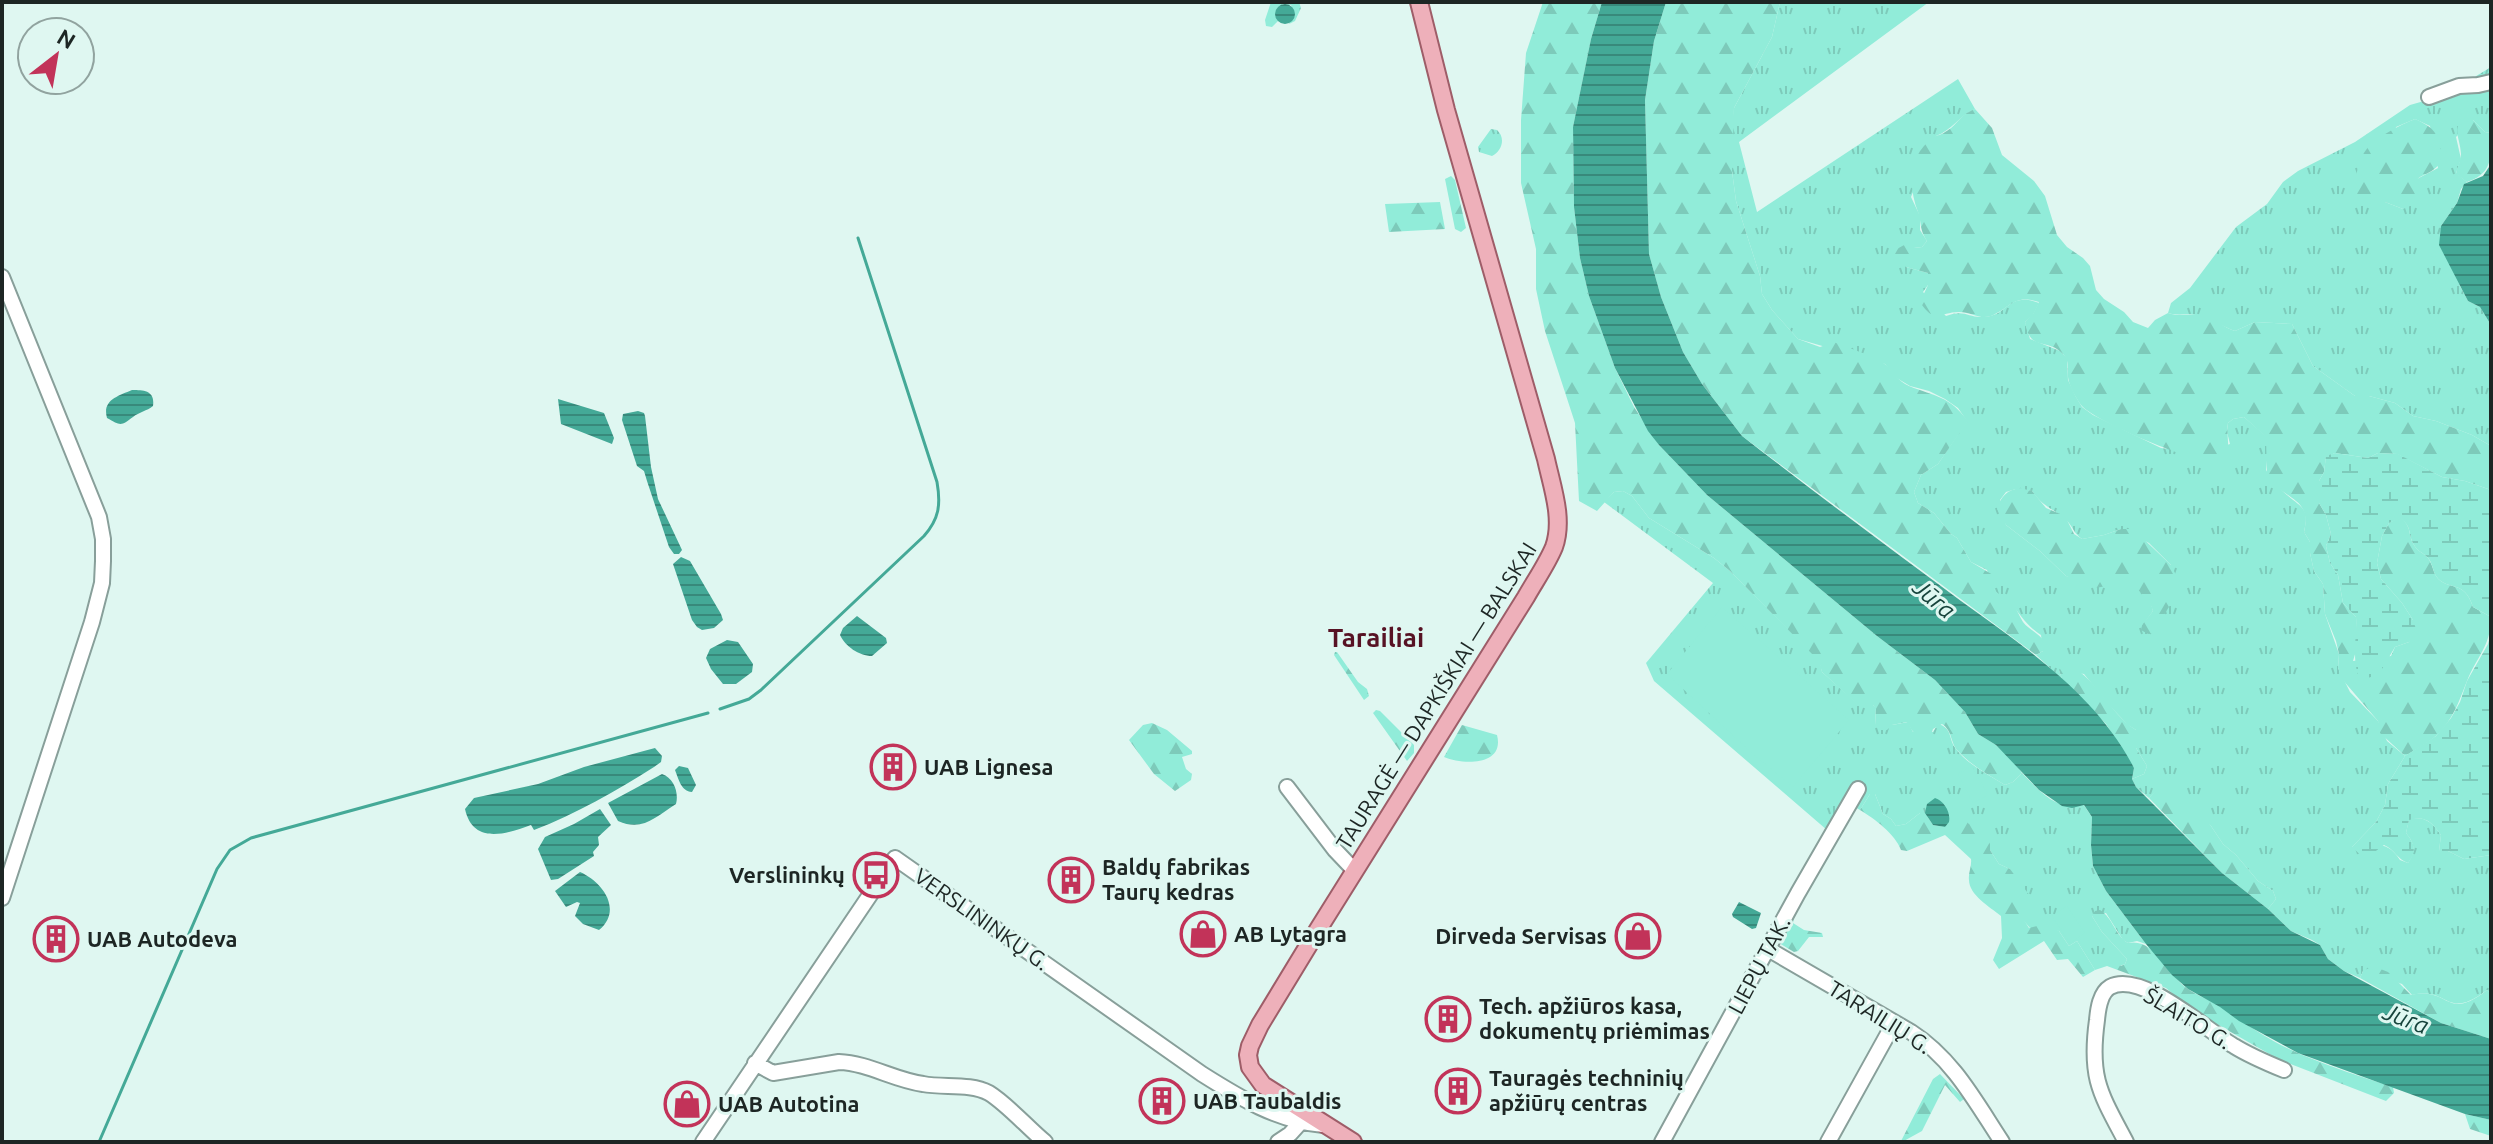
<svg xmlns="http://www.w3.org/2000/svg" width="2493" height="1144" font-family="Ubuntu,sans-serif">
  <defs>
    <pattern id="grass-tufts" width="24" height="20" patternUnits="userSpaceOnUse" patternTransform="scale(2)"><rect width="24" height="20" fill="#91ecd9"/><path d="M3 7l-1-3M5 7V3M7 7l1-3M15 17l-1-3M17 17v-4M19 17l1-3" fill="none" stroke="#7dcaba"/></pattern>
    <pattern id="forest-firs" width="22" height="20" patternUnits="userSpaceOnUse" patternTransform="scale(2)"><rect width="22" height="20" fill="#91ecd9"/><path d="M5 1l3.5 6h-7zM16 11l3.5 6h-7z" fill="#7dcaba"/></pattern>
    <pattern id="wetland-marsh" width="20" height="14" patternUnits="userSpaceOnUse" patternTransform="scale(2)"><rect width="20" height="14" fill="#91ecd9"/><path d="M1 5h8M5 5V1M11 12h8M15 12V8" fill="none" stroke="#7dcaba"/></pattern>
    <pattern id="water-rules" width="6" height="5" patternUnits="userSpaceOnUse" patternTransform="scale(2)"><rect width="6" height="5" fill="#44a997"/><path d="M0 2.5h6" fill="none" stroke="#38897b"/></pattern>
  </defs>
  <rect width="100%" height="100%" fill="#dff7f1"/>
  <!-- grass -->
  <path fill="url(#grass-tufts)" fill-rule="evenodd" d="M1271 2H1299L1301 8 1295 21 1289 24 1294 12 1291 5 1283 4 1277 8 1278 21 1272 27 1266 26 1265 20Z
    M1780 2H1929L1739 142 1757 212 1958 79 1975 109C1959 116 1952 130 1936 136L1911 197 1920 216V230L1927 241 1922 247 1914 248 1906 267 1928 273V285L1923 292 1946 316C1966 309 1967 318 1984 317 2008 316 2008 291 2039 303L2033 315 2025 322 2030 339 2060 351 2067 358 2068 380 2076 397 2082 407 2093 415 2161 448 2176 450 2191 456 2230 444 2227 432 2228 423 2233 419 2244 417 2267 437 2268 451 2266 470C2272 479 2279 489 2287 495 2304 509 2309 509 2304 532L2310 542V553L2314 571 2323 584 2325 614 2339 654 2338 668 2350 692 2378 721 2387 741 2405 756 2388 784 2385 805 2376 822 2352 847C2376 846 2386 839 2400 860L2408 863C2416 851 2415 844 2406 833L2409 819C2425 816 2432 822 2441 835L2439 851H2448L2464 859 2491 855V993L2487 990C2445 1022 2450 986 2412 995L2402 984 2363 971 2360 978 2344 971 2328 959 2320 945 2312 940 2291 931 2268 909 2276 899 2273 891 2258 881 2236 855 2223 844 2211 826 2157 790 2149 798 2136 787 2132 779 2144 774 2147 766 2136 748V730L2128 725 2109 705 2084 674 2059 670 2062 679 2036 655 2043 651 2041 635C2023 623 2023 616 2009 602 2004 597 1997 596 1994 589 1991 584 1989 576 1987 570L1971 562 1957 538 1951 534 1934 513 1918 503 1914 492 1921 475 1938 464 1967 421 1958 408 1945 399 1929 391 1910 386 1895 377 1885 364 1798 339 1772 310 1762 294 1760 276 1736 201 1732 171 1731 133 1734 108 1772 37ZM2016 489 2032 491C2045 509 2052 507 2066 520 2073 526 2073 533 2082 539L2104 535 2121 529 2149 543 2171 565 2148 634 2143 625 2153 611 2150 600 2137 588 2107 585 2066 576 2040 551 2006 525 2000 500 2006 492Z
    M2491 67V133L2485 132 2473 120 2456 137 2461 159 2456 173 2467 182 2461 189 2457 203 2441 226 2460 286 2468 301 2480 307 2491 325V446L2472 435 2436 421 2413 416 2395 403 2369 396H2355L2313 366 2292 324 2255 322 2235 331C2222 327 2211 317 2196 315 2187 313 2178 316 2168 313L2171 303 2190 288 2236 227 2267 204 2283 182 2298 171 2355 142 2410 105 2445 95ZM2415 119 2430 126 2438 168 2415 180 2403 209 2385 202 2396 127Z
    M1491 129 1497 130C1506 138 1502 151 1492 156L1479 152 1478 147Z
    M1623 491 1632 496 1649 518 1714 558 1730 571 1820 661 1822 672 1859 705H1873L1876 708 1875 725H1892L1908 722 1913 732H1933L1938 724C1953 728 1948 739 1956 749 1966 763 1990 776 2005 785L2013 782 2022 773C2040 791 2056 812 2083 804L2092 817 2091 845 2093 866 2106 891 2146 944 2137 941 2128 943 2123 940 2106 913 2092 916 2102 932 2127 959 2125 964 2120 966 2107 962V966L2095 970 2077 941 2069 946 2059 931 2030 928 2023 920 2010 869 1999 864 1990 850 1920 813 1906 824 1896 826 1891 819 1883 814 1875 794H1870L1860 810 1844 801 1827 830 1654 681 1646 663 1713 583 1604 502 1614 492Z"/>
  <!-- forest -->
  <path fill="url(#forest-firs)" d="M1543 2H1602L1591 39 1573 127 1574 207 1580 258 1589 296 1615 368 1634 407 1659 445 1707 495 1877 636 1935 680 1965 712 1978 734 1996 745 2014 762 2022 773 2013 782 2005 785C1988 775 1971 765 1958 751 1950 743 1953 731 1942 724L1933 729 1930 738C1917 738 1913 733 1907 722L1892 725 1887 730H1880L1875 725 1876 709 1873 705 1859 706 1822 672 1819 661 1730 571 1714 558 1649 518 1632 496 1623 491 1614 492 1597 511 1579 501 1575 423 1545 331 1536 289V249L1521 183V120L1526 53Z
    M1666 2H1780L1772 37 1734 108 1732 171 1736 201 1760 276 1762 294 1772 310 1798 339 1820 347 1834 342C1848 348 1875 356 1886 365 1894 373 1898 381 1909 386 1936 397 1948 395 1968 421L1938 464 1921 475 1914 492 1918 503 1934 513 1951 534 1957 538 1971 562 1993 575C1992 600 2002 590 2013 604 2017 609 2019 616 2023 622 2030 631 2040 633 2046 644L2043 651 2036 655 1742 436 1702 384 1683 352 1661 297 1649 254 1645 100 1654 41Z
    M1975 109 1992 128 2002 155 2034 181 2045 196 2057 235 2067 247 2083 258 2090 266 2096 290 2104 299 2124 312 2133 322 2148 328 2155 320 2168 313C2180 317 2191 313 2204 315 2215 318 2224 328 2235 331L2255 322 2292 324 2313 366 2355 396H2369L2395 403 2413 416 2436 421 2472 435 2491 446V490L2465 481 2442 477 2397 454 2378 453 2368 458 2335 453 2326 457 2324 472 2319 481V503L2326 515 2331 534 2326 546 2330 563 2338 575 2343 603 2356 617V651L2353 661 2391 656 2395 647 2409 642 2413 620 2402 603 2381 579 2377 563 2382 536 2389 523 2400 517C2413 528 2407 533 2414 545 2417 551 2424 553 2428 558 2432 563 2433 571 2436 576 2447 592 2464 578 2473 607L2491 617C2491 646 2477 656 2467 681 2459 701 2453 720 2437 735 2428 743 2415 750 2405 756L2380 733 2378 721 2342 679 2338 668 2339 654 2336 641 2325 614 2323 584 2314 571 2310 553V542L2304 532C2312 498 2286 500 2267 478L2266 437 2244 417 2233 419 2228 423C2226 434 2230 444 2227 455 2219 459 2212 461 2203 460 2182 457 2094 421 2081 405 2076 398 2069 386 2068 377 2067 369 2070 361 2063 354 2047 337 2030 353 2025 322L2033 314 2039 302C2013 294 2011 308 1991 316 1980 320 1971 312 1959 312 1940 312 1935 325 1920 302L1928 285V273L1906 267 1893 258 1895 250 1906 244 1914 248 1922 247 1927 241C1919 228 1922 224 1918 212 1908 186 1908 155 1934 137 1937 135 1942 135 1945 132 1958 125 1958 116 1975 109Z
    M2465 116 2473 120 2485 132 2491 133C2491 158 2493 173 2467 182L2456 174C2457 167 2461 161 2461 154 2460 137 2451 129 2465 116Z
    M2415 119C2438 129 2438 136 2443 159 2429 183 2407 167 2417 203L2403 209 2385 202 2362 206 2352 201C2355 186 2356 163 2366 150 2376 137 2400 125 2415 119Z
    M1451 176 1455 180 1466 228 1461 232 1455 229 1445 179Z
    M1440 202 1445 229 1389 232 1385 204Z
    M2020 488 2032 491 2046 508 2065 516 2074 534 2082 539 2104 535 2121 529H2133L2171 565 2176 575 2175 597 2153 633 2148 634 2141 630 2142 625 2153 611 2149 600 2137 589H2115L2107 586 2095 588 2066 576 2040 551 2006 525 1997 509C2001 496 2007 490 2020 488Z
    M1335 652H1337L1358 682 1367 689 1369 696 1364 700 1334 655Z
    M2063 664C2095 672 2108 713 2136 730V748L2147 766 2144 774 2132 779 2134 768 2106 724 2062 679 2059 670Z
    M1376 710 1380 711 1414 745V753L1407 761 1373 713Z
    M1152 723 1167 730 1192 751V754L1182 757 1186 769 1192 774 1191 780 1175 791 1154 774 1129 740 1143 725Z
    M1462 725 1497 735C1505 766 1463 765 1444 757Z
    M2157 789 2166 791 2185 801 2211 826 2223 844 2236 855 2258 881 2273 891 2276 899 2268 909 2222 873 2149 798Z
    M1870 794H1875L1883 814 1891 819 1896 826 1906 824 1920 813H1925L1933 825 1945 827 1949 822 1963 818 1969 824H1975L1982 828 1990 844V850L1999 864 2010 869 2030 896 2024 920 2029 928 2045 924 2059 931 2069 946 2077 941 2095 970 2083 977 2068 959 2057 960 2044 941 1999 969 1993 960 2002 938 2001 916C1990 907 1969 895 1969 880 1968 873 1972 866 1971 859L1945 835 1907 851 1901 850C1895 834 1875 819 1860 810Z
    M1796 909 1793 923 1804 930 1822 933 1823 937H1809L1798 951 1794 952 1779 943 1778 939Z
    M2100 910C2113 918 2115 935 2128 943 2155 937 2168 976 2188 989 2198 996 2210 1000 2221 1007 2246 1024 2271 1042 2300 1054 2331 1067 2362 1077 2393 1087L2394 1093 2386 1101 2280 1060 2192 1010 2166 988 2107 966V962L2112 961 2121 966 2125 964 2127 959 2102 932 2092 916 2095 911Z
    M2373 966 2388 972 2411 995C2451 986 2445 1023 2487 990L2491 993V1039L2441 1023 2360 978 2363 971Z
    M1940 1074 1964 1099 1960 1102 1945 1085 1922 1131 1902 1142 1901 1141 1933 1079Z
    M2465 1114 2491 1120V1136L2470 1129Z"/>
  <!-- wetland -->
  <path fill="url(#wetland-marsh)" d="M2335 453 2368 458 2378 453 2398 454 2442 477 2465 481 2491 490V617L2473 607C2464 578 2447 592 2436 576 2433 571 2432 562 2428 558 2424 553 2417 551 2414 545 2407 532 2413 528 2400 518L2389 523 2382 536 2377 563 2381 579 2402 603 2413 620 2417 632 2409 642 2395 647 2379 674 2368 678 2358 675C2352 656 2357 637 2356 617L2343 603 2338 575 2330 563 2326 546 2331 534 2326 515 2319 503V481L2324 472 2326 456Z
    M2491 633V855L2464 859 2448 851H2439L2441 835C2432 822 2425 815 2409 820L2406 833C2415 844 2417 851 2408 863 2397 859 2395 850 2384 845L2365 859 2352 847 2376 822 2385 805 2388 784 2405 756 2436 736 2451 718 2460 702 2467 681 2488 644Z"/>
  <!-- pitch -->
  <path fill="#91ecd9" d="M1722 607 1849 720 1793 787 1752 753 1667 674Z
    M1972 766 1988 795 1973 803 1958 774Z
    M2067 906 2085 933 2070 943 2052 916Z"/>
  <!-- water -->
  <path fill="url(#water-rules)" d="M1602 2H1666L1654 41 1645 100 1649 254 1661 297 1683 352 1702 384 1742 436C1814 492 1888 547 1961 601 2025 647 2097 695 2134 768L2132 779 2136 787 2222 873 2268 909 2291 931 2320 945 2328 959 2344 971 2441 1023 2491 1039V1120L2465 1114 2298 1053 2239 1021 2220 1007 2188 989 2172 975 2146 944 2106 891 2093 866 2091 845 2092 817 2084 805 2072 808 2062 806 2039 790 1996 745 1978 734 1965 712 1935 680 1877 636 1707 495 1659 445 1648 431 1615 368 1589 296 1580 258 1574 207 1573 127 1591 39Z
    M1275 14a10 10 0 1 1 20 0a10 10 0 1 1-20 0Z
    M2491 164V325L2480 307 2468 301 2439 245 2441 226 2457 203 2464 184 2483 176Z
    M132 390C145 390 155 391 153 406 147 411 139 412 133 417 121 426 121 426 107 418 102 400 118 396 132 390Z
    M558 399 604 413 614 438 612 444 561 424Z
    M638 411 644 413 645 416 651 467 658 499 682 550 679 554H674L669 547 647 481 644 471 637 466 622 420 623 414Z
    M681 557 690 561 721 614 723 620 714 628 702 630 697 627 692 620 673 564Z
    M857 616 886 638 887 643 872 656C859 656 845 646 840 635L843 628Z
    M727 640 738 642 753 664 752 672 736 684H723L711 669 706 658 710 649Z
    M655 748 662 756 661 762 654 767C616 791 576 814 534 830L531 825C506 834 473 845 465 809L474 798 538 784 584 767Z
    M679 766 688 768 696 785 692 792C681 791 679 780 675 770Z
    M662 774C674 778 679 793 676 804 655 817 643 832 618 821L608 803Z
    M1935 798C1944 801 1951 812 1949 822L1945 827 1933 825 1925 813 1927 804Z
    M600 809 611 825 598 837 599 845 593 852 594 856 558 879 551 880 538 849 545 837 574 824Z
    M580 872C603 882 623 910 599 930L583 924 575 916 580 903 577 902 566 907 555 891Z
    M1739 902 1761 913 1756 928 1752 929 1733 917 1732 914Z"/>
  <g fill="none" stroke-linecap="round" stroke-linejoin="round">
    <!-- stream -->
    <path stroke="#44a997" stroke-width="3" d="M720 709 749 699 761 690 924 536C939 519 941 505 937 482L858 238
      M99 1142 217 869 230 850 251 838 708 713"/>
    <!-- minor casing -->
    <g stroke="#889f9a" stroke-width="18">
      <path id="minor" d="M2429 97 2459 86 2478 85 2491 82
        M2 277 99 517 103 539V561L102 583 92 622 2 898
        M1287 787 1335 850 1355 871
        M1768 949 1911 1032C1953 1059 1975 1101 2002 1142
        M755 1063 773 1073 839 1062C868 1063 894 1080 923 1084 944 1088 970 1083 989 1093 1007 1104 1028 1128 1045 1142
        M703 1142 895 858 1202 1074C1240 1098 1277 1121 1323 1125
        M1278 1142 1290 1134 1300 1123
        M1662 1142 1798 893 1858 789
        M1828 1142 1894 1023
        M2126 1142C2100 1093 2089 1078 2097 1020 2098 1009 2100 993 2110 987 2142 970 2207 1031 2234 1046 2250 1056 2267 1063 2284 1070"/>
    </g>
    <!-- major casing -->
    <g stroke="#9e5d68" stroke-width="20">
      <path id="major" d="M1353 1142 1263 1085 1250 1067 1248 1055 1250 1046 1260 1025 1319 928 1526 597C1535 581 1547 564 1554 547 1564 519 1552 487 1546 459L1446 110 1419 2"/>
    </g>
    <!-- minor -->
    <use href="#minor" stroke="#fff" stroke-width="14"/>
    <!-- major -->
    <use href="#major" stroke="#eeb0ba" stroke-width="16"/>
  </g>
  <!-- icons -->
  <defs>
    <g id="building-ring" transform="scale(2.3)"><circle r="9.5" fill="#dff7f1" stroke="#c23359" stroke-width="1.5"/><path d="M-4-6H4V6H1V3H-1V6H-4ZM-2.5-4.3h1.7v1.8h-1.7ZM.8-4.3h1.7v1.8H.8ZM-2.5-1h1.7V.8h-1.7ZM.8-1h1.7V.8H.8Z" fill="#c23359"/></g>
    <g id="bus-ring" transform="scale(2.3)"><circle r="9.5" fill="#dff7f1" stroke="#c23359" stroke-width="1.5"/><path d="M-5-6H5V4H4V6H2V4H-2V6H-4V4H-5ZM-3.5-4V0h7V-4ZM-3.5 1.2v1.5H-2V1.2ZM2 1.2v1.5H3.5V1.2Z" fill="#c23359"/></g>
    <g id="shop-ring" transform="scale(2.3)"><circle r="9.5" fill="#dff7f1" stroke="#c23359" stroke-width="1.5"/><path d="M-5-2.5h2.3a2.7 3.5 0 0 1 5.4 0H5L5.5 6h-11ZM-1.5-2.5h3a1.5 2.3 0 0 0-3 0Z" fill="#c23359"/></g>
  </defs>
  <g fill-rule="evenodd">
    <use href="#building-ring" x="893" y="767"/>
    <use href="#bus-ring" x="876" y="875"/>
    <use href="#building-ring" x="1071" y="880"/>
    <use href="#shop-ring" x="1203" y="934"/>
    <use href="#shop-ring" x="1638" y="936"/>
    <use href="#building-ring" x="56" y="939"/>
    <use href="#building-ring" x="1448" y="1019"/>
    <use href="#building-ring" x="1458" y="1091"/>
    <use href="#building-ring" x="1162" y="1101"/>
    <use href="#shop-ring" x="687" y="1104"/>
  </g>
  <g text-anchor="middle" stroke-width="6" stroke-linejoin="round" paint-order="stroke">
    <!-- street labels -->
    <g font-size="22" fill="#1d2624" stroke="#dff7f1">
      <text transform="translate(1436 696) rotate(-58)" y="8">TAURAGĖ — DAPKIŠKIAI — BALSKAI</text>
      <text transform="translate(982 919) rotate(35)" y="8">VERSLININKŲ G.</text>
      <text transform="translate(1759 965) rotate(-62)" y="8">LIEPŲ TAK.</text>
      <text transform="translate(1880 1017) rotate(32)" y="8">TARAILIŲ G.</text>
      <text transform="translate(2188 1018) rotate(31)" y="8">ŠLAITO G.</text>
    </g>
    <!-- poi labels -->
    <g font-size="22" font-weight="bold" fill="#1d2624" stroke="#dff7f1" text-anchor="start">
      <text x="924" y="775">UAB Lignesa</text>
      <text x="1102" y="875">Baldų fabrikas<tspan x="1102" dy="25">Taurų kedras</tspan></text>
      <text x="845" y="883" text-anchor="end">Verslininkų</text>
      <text x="1234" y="942">AB Lytagra</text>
      <text x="1607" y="944" text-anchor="end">Dirveda Servisas</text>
      <text x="87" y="947">UAB Autodeva</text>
      <text x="1479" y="1014">Tech. apžiūros kasa,<tspan x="1479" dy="25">dokumentų priėmimas</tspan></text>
      <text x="1489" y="1086">Tauragės techninių<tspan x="1489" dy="25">apžiūrų centras</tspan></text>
      <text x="1193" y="1109">UAB Taubaldis</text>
      <text x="718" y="1112">UAB Autotina</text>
    </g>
    <!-- water labels -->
    <g font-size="24" font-style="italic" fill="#17443c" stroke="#dff7f1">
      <text transform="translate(1934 599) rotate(40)" y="8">Jūra</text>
      <text transform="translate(2406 1019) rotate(21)" y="8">Jūra</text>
    </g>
    <!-- quarter labels -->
    <g font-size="26" font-weight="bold" fill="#571224" stroke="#dff7f1">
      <text x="1376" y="647">Tarailiai</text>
    </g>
  </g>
  <!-- border -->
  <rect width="2493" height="1144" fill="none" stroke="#1d2624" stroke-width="8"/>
  <!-- north arrow -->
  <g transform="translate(56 56) rotate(31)"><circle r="38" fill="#dff7f1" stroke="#91a39f" stroke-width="2"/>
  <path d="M0-6L14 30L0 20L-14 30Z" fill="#c23359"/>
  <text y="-12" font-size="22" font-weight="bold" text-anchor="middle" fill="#1d2624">N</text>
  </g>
</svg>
